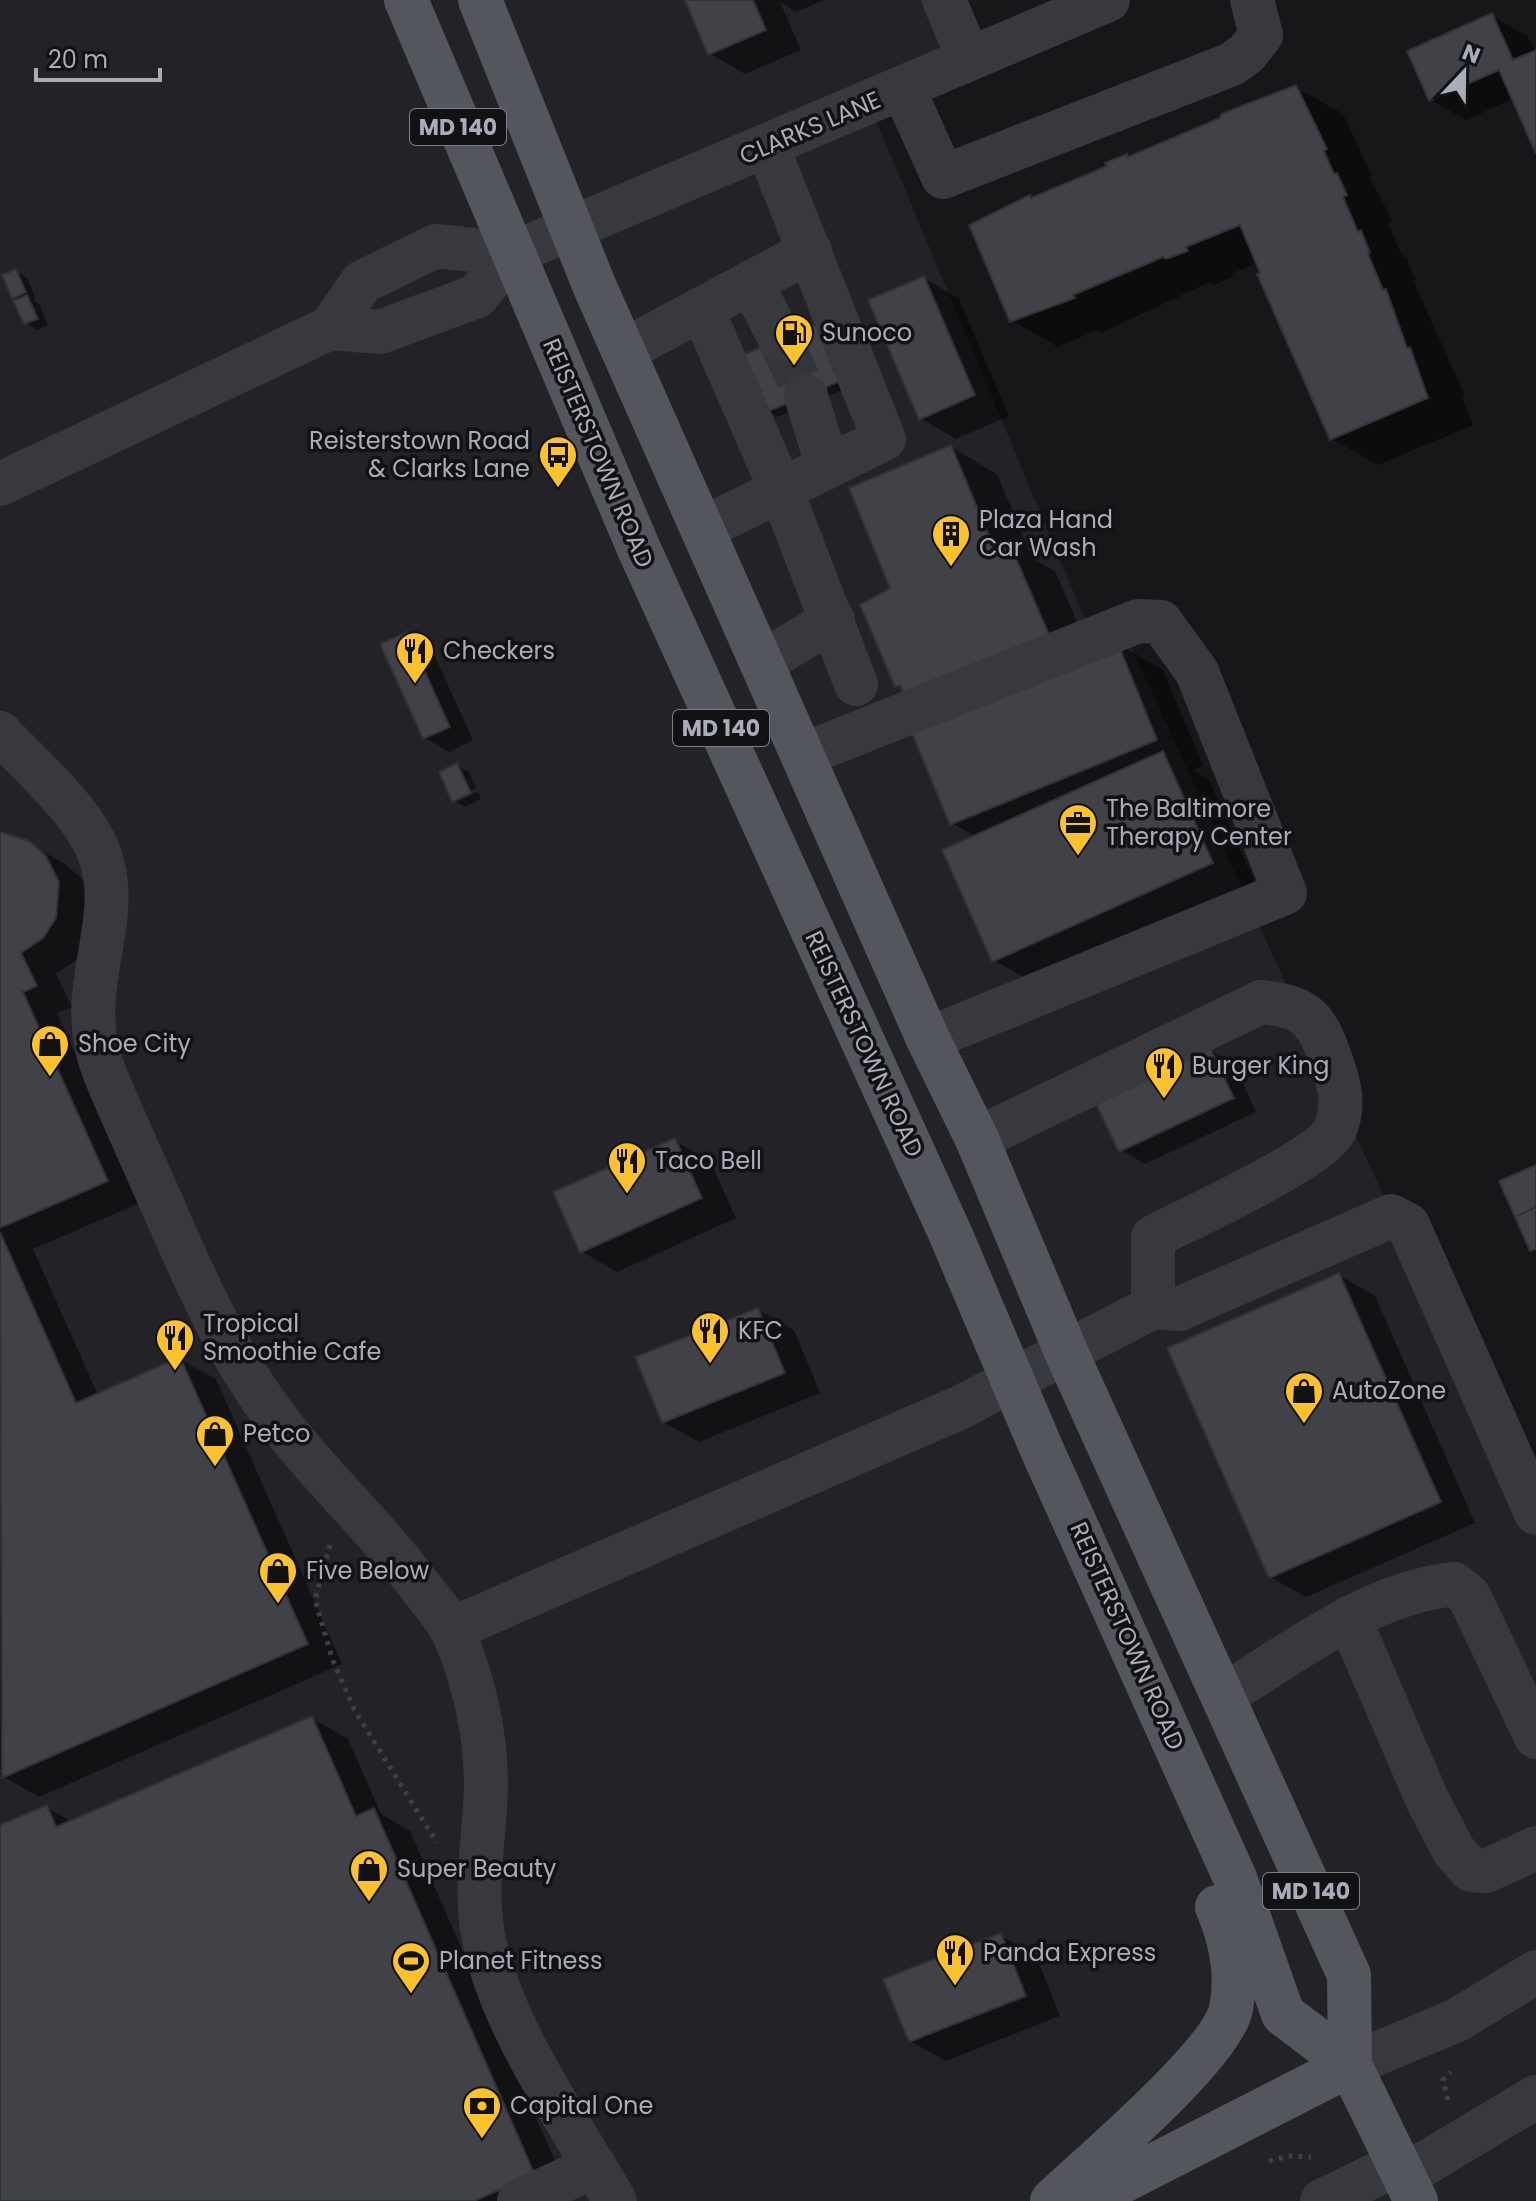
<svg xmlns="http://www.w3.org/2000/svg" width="1536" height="2201" font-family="Poppins,sans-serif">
  <rect width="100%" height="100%" fill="#17171a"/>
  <!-- built -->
  <path fill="#232327" d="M0 0H941L966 60 868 101 1087 624 1115 612 1536 1527V2201H0Z"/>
  <!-- shadow -->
  <path fill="#0007" d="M687 0H824L796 12 780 2 801 50 745 74 709 53Z
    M1491 15 1527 36 1536 52V154L1513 99 1466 120 1430 99Z
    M1296 88 1343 114 1372 176 1369 178 1383 202 1392 222 1388 223 1402 256 1407 259 1415 279 1413 280 1465 396 1462 397 1473 425 1378 465 1332 439 1258 263 1231 274 1233 277 1214 285 1210 282 1101 333 1097 330 1058 347 1011 320 1030 197 1034 199 1127 156 1131 158Z
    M16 271 27 278 36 299 33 300 39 304 48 325 37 330 26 323 20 301 14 297Z
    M924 278 959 299 1009 416 956 439 920 418Z
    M838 331 858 384 777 417 765 410Z
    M951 447 997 474 1032 558 1055 571 1091 654 1117 643 1163 670 1203 766 1193 770 1209 780 1258 890 1040 987 994 960 976 837 952 823 904 691 896 686 893 588Z
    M407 634 431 648 473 740 449 752 425 738Z
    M457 766 469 772 476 788 458 797V801L478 792 481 799 465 807 454 800Z
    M0 834 28 843 65 864 82 879 91 896 79 958 56 974 72 1007 57 1013 142 1202 33 1249 98 1395 180 1359 216 1379 342 1664 39 1797 4 1777 0 1768Z
    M1210 1050 1234 1064 1256 1112 1145 1164 1121 1150Z
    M675 1141 710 1161 736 1218 617 1272 581 1251Z
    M1339 1275 1375 1296 1475 1523 1306 1597 1270 1577Z
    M758 1310 794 1330 820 1393 699 1442 663 1422Z
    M312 1718 348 1739 381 1814 410 1831 570 2195 556 2201H0V1828L46 1807 72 1822Z
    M1000 1935 1036 1955 1060 2016 946 2061 910 2041Z"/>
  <!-- building -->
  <path fill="#414247" stroke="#323136" stroke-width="2" d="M685 0H753L766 30 708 55Z
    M1492 13 1513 60 1536 50V154L1499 70 1429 101 1407 51Z
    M1296 85 1327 149 1324 151 1334 174 1337 173 1347 195 1343 197 1358 232 1361 230 1370 253 1368 254 1383 290 1386 289 1407 348 1410 347 1428 398 1330 440 1257 274 1260 273 1240 225 1186 247 1188 251 1166 259 1163 257 1073 295 1075 298 1010 322 969 225 1030 195 1031 198 1107 166 1105 163 1127 154 1128 157 1220 118 1221 114Z
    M16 269 26 292 12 299 2 275Z
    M924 276 975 395 919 420 868 300Z
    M27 295 38 319 24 324 13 301Z
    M823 321 845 379 767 412 743 355Z
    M951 445 994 548 1009 542 1053 644 908 705 900 685 895 687 860 605 890 588 849 488Z
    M407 632 450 727 423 739 380 644Z
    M1117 641 1157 740 950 825 909 726Z
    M1163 751 1213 863 992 962 942 850Z
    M457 763 471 793 452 802 439 772Z
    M0 832 29 841 46 856 59 882 56 918 43 938 21 953 37 986 23 992 108 1181 0 1228Z
    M1210 1048 1234 1098 1119 1152 1095 1102Z
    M675 1138 702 1198 580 1253 553 1192Z
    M1536 1165V1207L1515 1217 1499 1181Z
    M1536 1207V1249L1530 1251 1515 1217Z
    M0 1232 76 1403 180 1357 308 1644 2 1778Z
    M1339 1273 1441 1502 1269 1578 1167 1348Z
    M758 1308 785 1373 662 1423 635 1357Z
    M312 1716 356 1816 374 1808 535 2175 474 2201H0V1825L47 1805 56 1827Z
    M1001 1933 1026 1996 909 2042 883 1979Z"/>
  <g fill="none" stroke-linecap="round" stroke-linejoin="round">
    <!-- minor-tunnel -->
    <path stroke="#34353a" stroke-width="44" stroke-dasharray="44 22" stroke-linecap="butt" d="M780 339 806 396"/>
    <!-- path -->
    <path stroke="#3e4046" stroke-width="5" stroke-dasharray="4 6" stroke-linecap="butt" d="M330 1545 315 1600 333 1661 354 1709 437 1843
      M1448 2100 1443 2080 1451 2072
      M1269 2161 1290 2156 1311 2157"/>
    <!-- minor -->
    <path stroke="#38393f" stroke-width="44" d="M944 0 969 59
      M903 88 943 177 1232 64 1247 53 1261 35 1252 0
      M751 282 780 339
      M702 309 781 490 856 684
      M330 328 380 332 477 296 511 254
      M623 351 810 251
      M806 396 828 467
      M0 484 330 328 362 282 436 246 511 254 1108 0
      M702 529 884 439 767 146
      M761 663 833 620
      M0 733C32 767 90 816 102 862 121 931 72 993 105 1074 124 1120 145 1165 165 1211 197 1284 229 1358 279 1422 323 1480 376 1527 419 1585 431 1600 445 1616 453 1632 474 1679 486 1734 486 1786 485 1835 474 1885 483 1935 500 2025 569 2122 615 2201
      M803 755 1138 621 1161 622 1197 672 1285 893 928 1039
      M977 1139 1261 1002C1300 1006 1315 1014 1328 1052 1337 1077 1347 1102 1335 1129 1323 1158 1188 1219 1153 1237V1307
      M1349 1618 1427 1799 1454 1851 1471 1870 1486 1871 1536 1848
      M452 1629 961 1407 1153 1307 1179 1309 1391 1216 1408 1225 1536 1513
      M1223 1696C1293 1653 1369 1593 1454 1584L1469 1596 1536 1737
      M1350 2065 1457 2020 1536 1972
      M1404 2176 1536 2097
      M519 2201 595 2166
      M1322 2201 1398 2164"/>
    <!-- major -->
    <path stroke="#54565e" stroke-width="44" d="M406 0 639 549 950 1233 1043 1452 1235 1878 1283 2014 1350 2065
      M480 0 594 285 928 1039 977 1139 1067 1354 1349 1975 1350 2065 1416 2201
      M1052 2201C1091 2164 1221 2055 1231 2009 1238 1973 1231 1940 1217 1907
      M1084 2201 1350 2065"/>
  </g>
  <!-- icons -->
  <defs>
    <g id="fuel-pin" transform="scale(2)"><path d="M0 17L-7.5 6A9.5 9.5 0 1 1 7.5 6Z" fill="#fbc22e" stroke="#121215"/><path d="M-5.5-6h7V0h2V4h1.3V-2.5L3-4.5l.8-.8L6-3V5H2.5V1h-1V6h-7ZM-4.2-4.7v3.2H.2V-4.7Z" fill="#111"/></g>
    <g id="bus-pin" transform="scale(2)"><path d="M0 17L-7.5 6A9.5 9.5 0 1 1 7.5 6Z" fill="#fbc22e" stroke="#121215"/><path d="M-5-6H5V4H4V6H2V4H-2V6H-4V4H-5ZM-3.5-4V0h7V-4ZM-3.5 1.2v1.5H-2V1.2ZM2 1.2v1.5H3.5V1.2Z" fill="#111"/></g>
    <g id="building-pin" transform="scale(2)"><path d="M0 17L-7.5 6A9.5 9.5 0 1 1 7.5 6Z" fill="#fbc22e" stroke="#121215"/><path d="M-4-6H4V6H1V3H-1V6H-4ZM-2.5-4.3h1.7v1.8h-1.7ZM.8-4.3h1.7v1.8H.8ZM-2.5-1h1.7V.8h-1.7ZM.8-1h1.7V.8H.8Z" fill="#111"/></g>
    <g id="restaurant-pin" transform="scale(2)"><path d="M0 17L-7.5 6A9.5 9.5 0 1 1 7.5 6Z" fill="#fbc22e" stroke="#121215"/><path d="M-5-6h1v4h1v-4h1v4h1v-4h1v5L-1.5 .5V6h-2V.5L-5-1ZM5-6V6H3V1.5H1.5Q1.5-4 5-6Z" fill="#111"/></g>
    <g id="office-pin" transform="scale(2)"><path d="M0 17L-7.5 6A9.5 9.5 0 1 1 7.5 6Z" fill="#fbc22e" stroke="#121215"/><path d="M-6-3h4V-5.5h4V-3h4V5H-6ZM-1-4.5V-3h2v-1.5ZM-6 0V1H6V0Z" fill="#111"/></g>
    <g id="shop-pin" transform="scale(2)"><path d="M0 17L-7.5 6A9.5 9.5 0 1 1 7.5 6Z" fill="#fbc22e" stroke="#121215"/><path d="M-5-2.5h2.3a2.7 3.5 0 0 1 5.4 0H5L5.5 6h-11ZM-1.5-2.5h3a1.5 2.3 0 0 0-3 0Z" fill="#111"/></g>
    <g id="stadium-pin" transform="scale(2)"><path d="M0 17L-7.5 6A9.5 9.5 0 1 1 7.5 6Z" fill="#fbc22e" stroke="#121215"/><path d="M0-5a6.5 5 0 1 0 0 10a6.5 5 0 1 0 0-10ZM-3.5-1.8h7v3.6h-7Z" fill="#111"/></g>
    <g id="bank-pin" transform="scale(2)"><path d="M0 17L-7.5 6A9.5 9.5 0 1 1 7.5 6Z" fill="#fbc22e" stroke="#121215"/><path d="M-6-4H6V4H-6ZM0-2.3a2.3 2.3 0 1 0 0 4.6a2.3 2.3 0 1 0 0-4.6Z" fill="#111"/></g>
  </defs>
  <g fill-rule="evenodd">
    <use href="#fuel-pin" x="794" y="333"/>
    <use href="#bus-pin" x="558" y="455"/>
    <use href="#building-pin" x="951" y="534"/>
    <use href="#restaurant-pin" x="415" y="651"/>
    <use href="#office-pin" x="1078" y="823"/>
    <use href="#shop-pin" x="50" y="1044"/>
    <use href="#restaurant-pin" x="1164" y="1066"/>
    <use href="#restaurant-pin" x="627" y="1161"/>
    <use href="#restaurant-pin" x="710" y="1331"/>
    <use href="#restaurant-pin" x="175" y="1338"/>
    <use href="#shop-pin" x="1304" y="1391"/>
    <use href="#shop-pin" x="215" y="1434"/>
    <use href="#shop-pin" x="278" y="1571"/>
    <use href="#shop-pin" x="369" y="1869"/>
    <use href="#restaurant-pin" x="955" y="1953"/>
    <use href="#stadium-pin" x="411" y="1961"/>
    <use href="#bank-pin" x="482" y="2106"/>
  </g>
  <g text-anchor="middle" stroke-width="7" stroke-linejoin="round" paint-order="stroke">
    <!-- shield labels -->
    <g fill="#121215" stroke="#7c7e88" stroke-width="2">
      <rect x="410" y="109" width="96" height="36" rx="6"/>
      <rect x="673" y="710" width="96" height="36" rx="6"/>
      <rect x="1263" y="1873" width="96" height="36" rx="6"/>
    </g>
    <g font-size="22" font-weight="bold" fill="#a9adba">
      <text x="458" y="135">MD 140</text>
      <text x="721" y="736">MD 140</text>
      <text x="1311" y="1899">MD 140</text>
    </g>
    <!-- street labels -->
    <g font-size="24" fill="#a9adba" stroke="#121215">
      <text transform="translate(810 128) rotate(-23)" y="8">CLARKS LANE</text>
      <text transform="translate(598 453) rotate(67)" y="8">REISTERSTOWN ROAD</text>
      <text transform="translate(864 1044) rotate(65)" y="8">REISTERSTOWN ROAD</text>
      <text transform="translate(1127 1636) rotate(66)" y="8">REISTERSTOWN ROAD</text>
    </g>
    <!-- poi labels -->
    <g font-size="24" fill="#a9adba" stroke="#121215" text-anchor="start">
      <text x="822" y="341">Sunoco</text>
      <text x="530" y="449" text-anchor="end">Reisterstown Road<tspan x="530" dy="28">&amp; Clarks Lane</tspan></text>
      <text x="979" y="528">Plaza Hand<tspan x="979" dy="28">Car Wash</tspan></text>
      <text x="443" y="659">Checkers</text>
      <text x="1106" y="817">The Baltimore<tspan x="1106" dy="28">Therapy Center</tspan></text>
      <text x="78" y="1052">Shoe City</text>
      <text x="1192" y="1074">Burger King</text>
      <text x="655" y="1169">Taco Bell</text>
      <text x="203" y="1332">Tropical<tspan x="203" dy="28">Smoothie Cafe</tspan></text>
      <text x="738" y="1339">KFC</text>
      <text x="1332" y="1399">AutoZone</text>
      <text x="243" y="1442">Petco</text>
      <text x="306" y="1579">Five Below</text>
      <text x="397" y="1877">Super Beauty</text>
      <text x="983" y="1961">Panda Express</text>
      <text x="439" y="1969">Planet Fitness</text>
      <text x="510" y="2114">Capital One</text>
    </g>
  </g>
  <!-- north arrow -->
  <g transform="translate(1464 72) rotate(22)" stroke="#121215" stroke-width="6" paint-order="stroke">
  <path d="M0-6L14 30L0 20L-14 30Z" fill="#a9adba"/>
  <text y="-12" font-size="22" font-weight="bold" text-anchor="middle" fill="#a9adba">N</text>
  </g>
  <!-- scale -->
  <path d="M36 68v12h124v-12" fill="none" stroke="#a9adba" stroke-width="4"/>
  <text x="48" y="68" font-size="24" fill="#a9adba" stroke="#121215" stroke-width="6" paint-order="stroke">20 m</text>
</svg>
